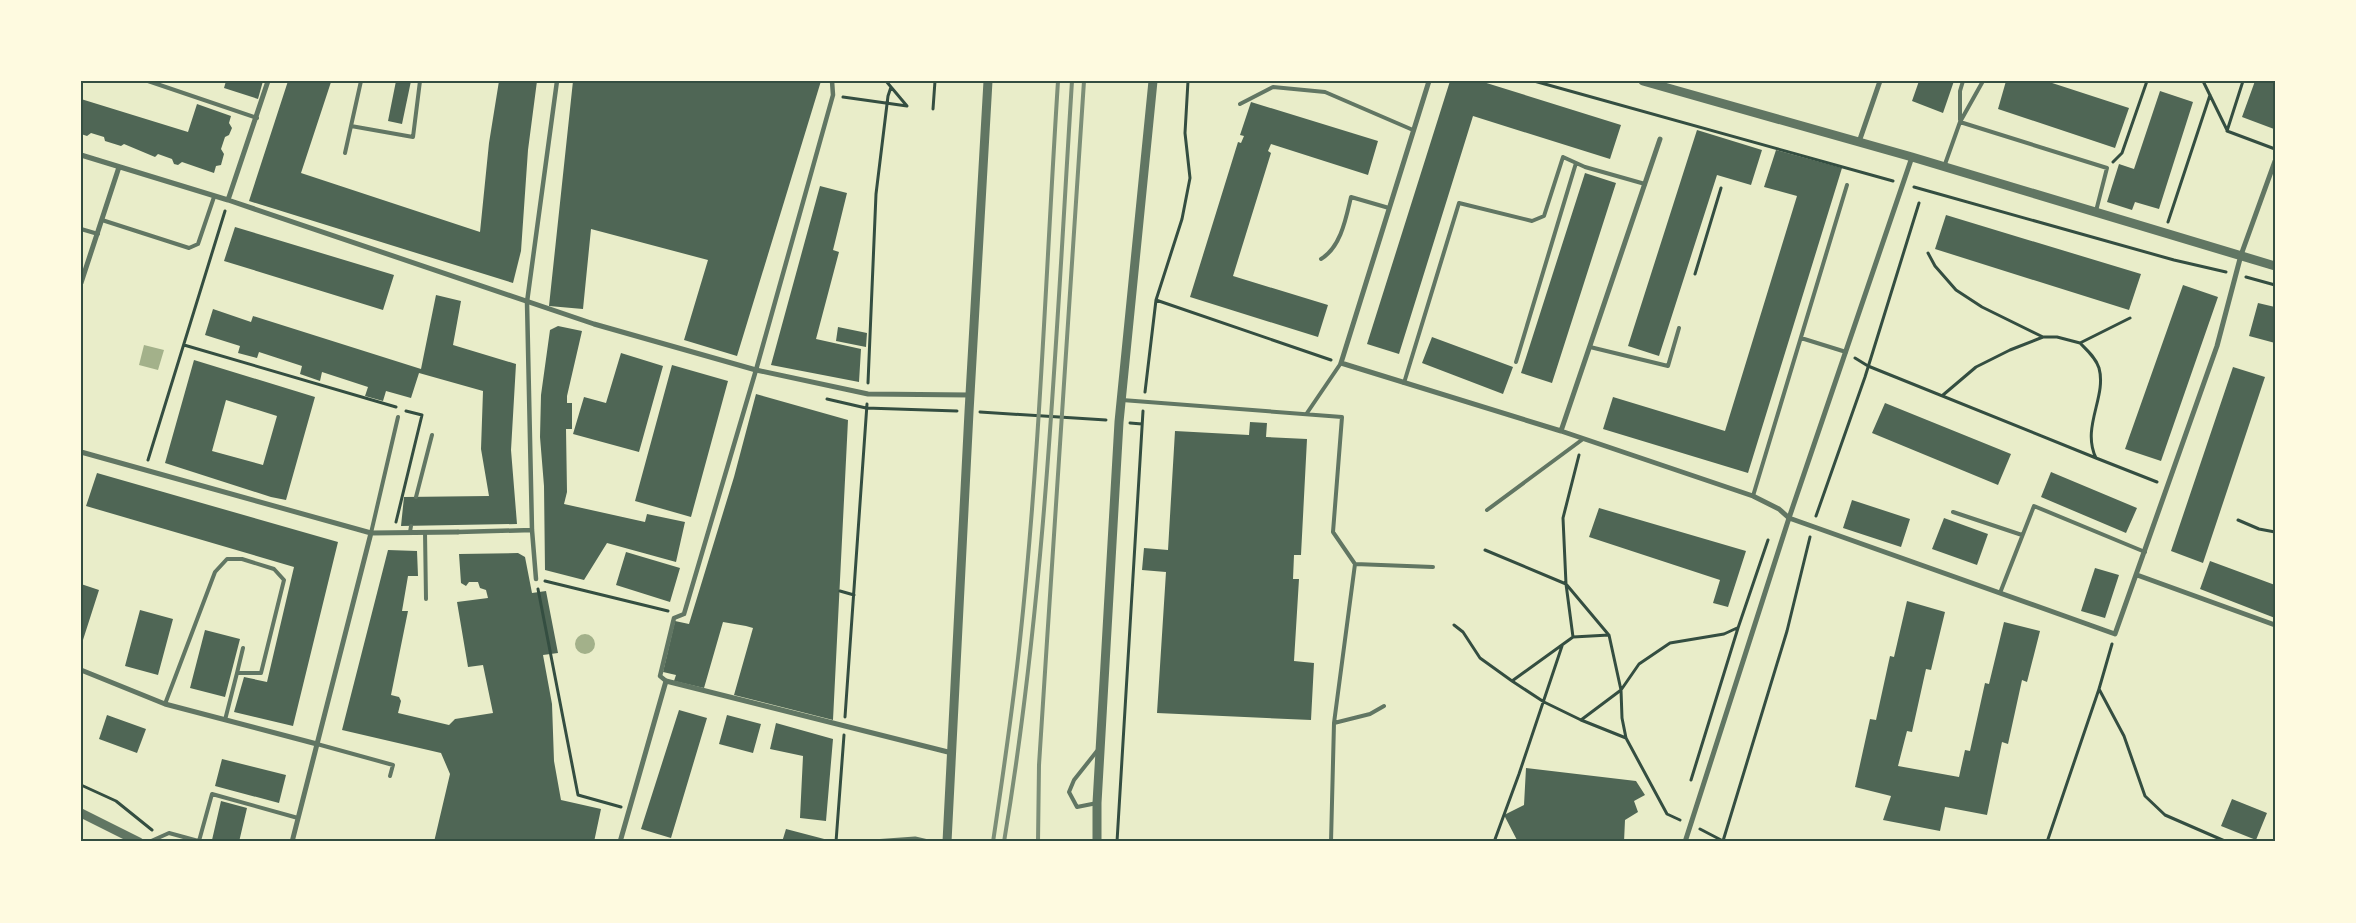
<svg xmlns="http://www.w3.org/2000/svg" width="2356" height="923" font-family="Jost,sans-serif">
  <rect width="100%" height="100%" fill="#e9edc9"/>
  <!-- water -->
  <path fill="#a3b18a" d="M144 345 164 350 158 370 139 365Z
    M575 644a10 10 0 1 1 20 0a10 10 0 1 1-20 0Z"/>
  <!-- building -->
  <path fill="#4f6655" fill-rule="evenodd" d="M226 81H263L258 99 224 88Z
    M288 81 331 82 301 173 480 232 489 143 499 81H537L528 150 521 251 513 283 249 201Z
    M396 81H411L402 124 388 121Z
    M573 81H821L737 356 684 340 708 260 591 229 583 309 549 306Z
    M1450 81H1480L1621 125 1610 159 1473 116 1399 354 1367 344Z
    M1919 81H1954L1943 113 1912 101Z
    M2006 81H2046L2129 108 2115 148 1998 109Z
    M2255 81H2275L2274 129 2242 117Z
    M2160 91 2193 102 2159 209 2135 202 2132 210 2107 202 2119 164 2134 169Z
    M81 99 188 132 197 104 231 116 229 123 232 128 229 135 225 137 221 149 224 154 221 165 216 166 214 173 182 162 178 165 174 164 172 159 158 154 155 157 124 144 121 146 105 141 104 137 91 133 87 136 81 134Z
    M1251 102 1378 141 1368 175 1271 144 1268 151 1271 153 1233 276 1328 305 1318 337 1190 297 1238 142 1241 143 1244 136 1240 135Z
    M1697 130 1762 150 1751 185 1717 175 1659 356 1628 346Z
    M1776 150 1842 168 1748 473 1603 429 1613 397 1725 431 1797 196 1764 187Z
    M1585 173 1616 183 1552 383 1521 373Z
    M820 186 847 193 833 250 839 252 816 339 861 349 859 382 771 365Z
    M1946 215 2141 274 2129 310 1935 249Z
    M235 227 394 275 383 310 224 261Z
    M2183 285 2218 297 2161 461 2125 449Z
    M436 295 461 301 453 345 516 364 511 450 517 524 401 526 404 497 489 496 481 449 483 391 419 373 411 398 386 391 383 401 365 396 368 387 322 372 320 381 300 374 302 366 259 352 257 358 238 353 240 346 205 335 213 309 251 322 253 316 421 369Z
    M2258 303 2275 307V343L2249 336Z
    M558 326 582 331 567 396V403H572V429H566L567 492 564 504 645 522 647 514 685 522 676 562 607 543 584 580 545 570 544 486 540 437 541 395 550 330Z
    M838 327 867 333 866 347 836 341Z
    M1432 337 1513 367 1503 394 1422 363Z
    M621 353 663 366 639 452 573 434 584 397 606 403Z
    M194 360 315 397 286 500 271 497 165 463ZM226 400 277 416 263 465 212 451Z
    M672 365 728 381 691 517 635 501Z
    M2233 367 2265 377 2203 563 2171 551Z
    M756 394 848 420 833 720 734 695 753 628 746 626 723 622 704 688 674 681 676 675 663 672 675 621 689 624 734 477Z
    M1885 403 2011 454 1998 485 1872 433Z
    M1250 422 1267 423 1266 437 1307 439 1301 555H1294L1293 579H1299L1294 661 1314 663 1311 720 1157 713 1166 572 1142 570 1144 548 1168 550 1175 431 1249 435Z
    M2051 472 2137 508 2126 533 2041 497Z
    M97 473 338 542 293 726 234 712 244 677 267 682 294 567 86 506Z
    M1852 500 1910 519 1901 547 1843 528Z
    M1599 508 1746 551 1728 607 1713 603 1720 580 1589 537Z
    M1944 518 1988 534 1977 565 1932 549Z
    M388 550 417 551 418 576H408L402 611H408L391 695 399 697 401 701 398 713 449 725 455 719 493 713 483 665 468 667 457 602 488 598 486 590 480 588 478 582H469L466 586 461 583 459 554 518 553 525 557 532 593 546 591 558 653 543 655 552 704 554 761 561 800 601 809 594 842H434L450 774 441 753 342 730Z
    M626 552 680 568 670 602 616 585Z
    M2210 561 2275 585V618L2200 589Z
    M2095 568 2119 575 2105 618 2081 611Z
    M81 584 99 590 82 643H81Z
    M1907 601 1945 612 1931 670 1926 669 1912 732 1907 731 1898 766 1959 777 1965 750 1970 751 1985 683 1989 684 2004 622 2040 631 2027 682 2022 680 2008 744 2002 742 1987 815 1945 807 1940 831 1883 820 1891 796 1855 787 1870 719 1876 720 1890 656 1894 657Z
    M140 610 173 619 158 675 125 666Z
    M205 630 240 639 225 697 190 688Z
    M679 710 707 718 671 838 641 829Z
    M107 715 146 729 137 753 99 739Z
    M727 715 761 724 753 753 719 744Z
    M776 723 833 739 826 821 800 818 803 756 770 749Z
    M222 759 286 775 279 803 215 786Z
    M1526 768 1636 781 1645 795 1634 801 1638 812 1625 820 1624 842H1518L1504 815 1524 805Z
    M2232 799 2267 813 2256 840 2221 826Z
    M221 801 247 808 239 842 212 840Z
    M786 829 828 840 827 842H782Z"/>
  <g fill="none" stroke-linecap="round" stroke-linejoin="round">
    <!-- path -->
    <path stroke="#344e41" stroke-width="3" d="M1534 81 1893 181
      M2203 81 2227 130
      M2243 81 2227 131 2275 149
      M843 97 907 106 891 87
      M933 109 935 81
      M2113 162 2122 153 2147 81
      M1914 187 2174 260 2226 272
      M2168 222 2210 95
      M1928 253 1935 266 1956 290 1982 307 2043 337H2057L2080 343 2130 318
      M1695 274 1721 188
      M2246 277 2275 285
      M1156 300 1331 360
      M2080 343C2087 350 2096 358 2099 368 2107 397 2081 427 2096 458L2157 482
      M184 345 396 407
      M1855 358 1868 366 2096 458
      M868 383 876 194 888 96 891 87 886 81
      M1145 392 1156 300 1182 219 1190 178 1185 133 1188 81
      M1943 395 1976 367 2010 350 2043 337
      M827 399 866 408 957 411
      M980 412 1106 420
      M1130 423 1142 424
      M1579 455 1563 518 1566 584 1573 637 1512 681 1544 702 1581 720
      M148 460 225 211
      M1816 516 1865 377 1919 203
      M2238 520 2259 529 2275 532
      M396 522 422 415 406 411
      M1485 550 1566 584 1608 634
      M545 581 668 611
      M538 589 578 795 621 807
      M840 591 854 595
      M1454 625 1463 632 1480 658 1512 681
      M1573 637 1609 635 1621 690 1622 718 1626 738 1667 814 1680 820
      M2099 689 2124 736 2145 796 2165 815 2227 842
      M845 717 867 404
      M1626 738 1581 720 1621 690 1639 664 1670 643 1724 634 1737 628
      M1691 780 1738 628 1768 540
      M81 785 116 801 152 830
      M1700 829 1723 841
      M1723 841 1787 631 1810 537
      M836 842 844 735
      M1117 842 1143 411
      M1494 842 1519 774 1562 646
      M2047 842 2099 689 2112 644"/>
    <!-- service -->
    <path stroke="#617663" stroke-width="4" d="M148 81 257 118
      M1240 104 1273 87 1325 92 1413 130
      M1960 120V91L1963 81
      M1960 122 2107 168 2096 211
      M351 126 413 137 420 81
      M345 153 361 81
      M1944 167 1960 122 1983 81
      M102 220 189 248 198 244 214 197
      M81 229 98 234
      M1321 259C1341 247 1346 218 1351 197L1389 208
      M1801 338 1846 352
      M1590 347 1668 366 1679 328
      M1516 362 1576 163
      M1404 383 1459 203 1532 221 1544 216 1563 157 1585 167 1645 184
      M1122 400 1342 417 1333 532 1355 564 1334 723 1331 842
      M1307 413 1341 363
      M1753 496 1847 185
      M416 497 432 435
      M1487 510 1583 439
      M1953 512 2022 535
      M410 532 411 526
      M425 532 426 599
      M371 533 398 417
      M1355 564 1433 567
      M2000 593 2034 506 2145 552
      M237 673 243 648
      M165 704 215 572 227 559H242L274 569 284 580 261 673H237L225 720
      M1334 723 1370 714 1384 706
      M317 744 393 765 390 776
      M1097 803 1077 807 1069 792 1074 780 1097 751
      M199 841 212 794 298 818
      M149 842 169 833 202 842"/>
    <!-- pedestrian -->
    <path stroke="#617663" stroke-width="4.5" d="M458 532 532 530
      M536 579 532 530 527 302 557 81
      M666 681 660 676 674 618 684 614 756 370 833 95 832 81"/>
    <!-- minor -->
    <path stroke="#617663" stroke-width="5" d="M1429 81 1341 363 1561 431 1753 496 1779 509 1789 518 2115 634 2217 346 2241 255 2275 161
      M1859 142 1880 81
      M81 155 228 200 594 324 756 370 868 394 970 395
      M228 200 268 81
      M81 283 119 167
      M1561 431 1660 139
      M81 452 371 533 458 532
      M2137 575 2275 625
      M81 670 165 704 317 744
      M292 842 371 533
      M620 842 666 681 952 753
      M873 842 915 839 928 842
      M1685 842 1789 518 1912 157"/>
    <!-- tertiary -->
    <path stroke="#617663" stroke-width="9" d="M1643 81 1912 157 2275 266
      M81 813 139 842
      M947 842 969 412 988 81
      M1097 842V803L1119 422 1153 81"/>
    <!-- rail -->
    <path stroke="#7c8e77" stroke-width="4" d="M993 842C1003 775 1013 708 1020 640 1040 454 1046 268 1058 81
      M1004 842C1046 591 1056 335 1072 81
      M1038 842 1039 765 1047 641 1084 81"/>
  </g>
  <!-- border -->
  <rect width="2356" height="923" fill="none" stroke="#fefae0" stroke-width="165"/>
  <rect x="82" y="82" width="2192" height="758" fill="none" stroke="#344e41" stroke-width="2"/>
</svg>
